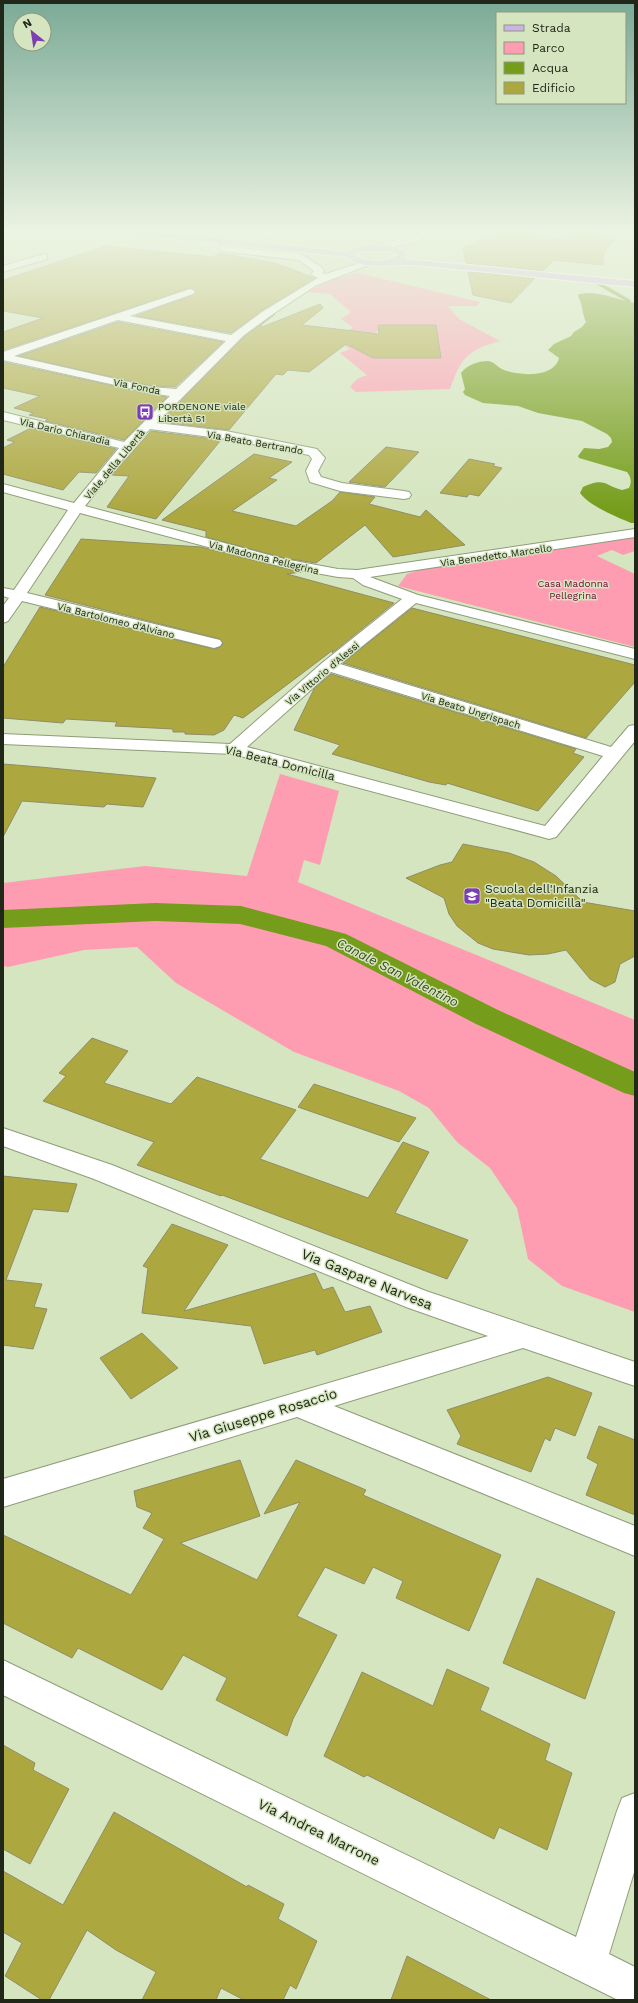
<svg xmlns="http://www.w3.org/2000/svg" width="638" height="2003" font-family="'Work Sans',sans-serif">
  <rect width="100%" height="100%" fill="#d5e5bf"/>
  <!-- green -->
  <path fill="#fe9db2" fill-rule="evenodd" d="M358 273 480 302 477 306H448L459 319 500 341C467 350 461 358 450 389L356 392 350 387 357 379 367 375 340 353 350 349 337 341 353 327 341 319 351 312 330 294 307 292 331 280ZM378 325H435L441 358H372L371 355 365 354 375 336V332L379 331Z
    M635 537V551L623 555 612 550 597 556 635 574V647L398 586 407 574 420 570Z
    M280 774 339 791 320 865 304 860 298 882 635 1020V1312L562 1286 528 1259 517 1208 490 1168 457 1142 429 1108 399 1091 294 1052 176 983 137 947 84 950 8 967 3 966V883L145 866 247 876Z"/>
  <!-- water -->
  <path fill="#759c1a" d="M588 293C604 293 619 300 635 303V523H631C617 517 589 506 580 493L583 487C605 477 604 485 622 490L629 488C632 482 631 477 627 472L579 458 578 456 584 448 599 449 608 447 612 442 611 438 607 434 582 421 538 413 518 406 483 403 465 395 463 392 465 389 461 373C467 365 478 361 488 361 495 362 498 368 504 370 520 376 554 378 559 358L548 350 554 344 571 336 574 332 582 327 586 322C582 313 583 306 578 296L579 294Z"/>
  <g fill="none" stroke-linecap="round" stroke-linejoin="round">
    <!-- stream -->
    <path stroke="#759c1a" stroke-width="3.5" d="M596 282 629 301 630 312"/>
    <!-- canal -->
    <path fill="#759c1a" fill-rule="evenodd" d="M155 903 241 906 346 934 498 1010 635 1072V1096L624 1093 476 1024 326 946 240 924 155 921 3 928V910Z"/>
  </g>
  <!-- building -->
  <path fill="#ada740" stroke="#8f8d67" d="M520 233 564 240 571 233 617 237 604 252 603 265 554 260 543 271 466 263 463 248 497 234 516 236Z
    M106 246 213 257 219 253 275 263 315 278 261 311 231 333 136 316 193 295 196 291 190 288 3 350V332L43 318 3 311V280Z
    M468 272 494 274 535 278 511 303 473 295Z
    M320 304 323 308 302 325 379 334 378 325H436L441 358H373L346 344 309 372 288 370 283 375 276 374 229 430 160 422 244 337 271 317 275 314 261 325 262 327Z
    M118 322 223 342 175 387 151 386 19 356Z
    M3 362 151 394 167 397 124 440 45 421 48 419 29 415 34 413 14 408 40 396 3 388Z
    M31 428 116 449 96 473 79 472 63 490 3 474V448L15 442 7 440Z
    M151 431 221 440 156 519 107 507 129 476 112 475Z
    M386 447 419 452 385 487 349 482Z
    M254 454 292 462 269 478 277 480 232 511 296 526 332 501 340 492 375 497 369 504 420 517 426 510 465 545 393 557 365 525 316 563 284 558 206 537V531L162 520Z
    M469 459 495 464 493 466 502 468 479 496 469 494 467 497 440 493Z
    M81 539 201 547 301 572 287 574 394 603 332 653 333 650 243 718 234 715 224 730 214 735 185 734V732H173V729L115 726 117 722 66 719 63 723 3 718V667L40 607 214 649 220 647 223 644 220 639 45 595Z
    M412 608 635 665V682L586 738 343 663Z
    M331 674 576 749 573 753 584 757 538 811 447 783 446 785 429 782 332 754 340 745 294 730 314 689Z
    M3 764 40 767 156 778 143 807 107 804 104 807 22 801 3 837Z
    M463 844 509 853 534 862 556 876 583 902 635 911V956L620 964 615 982 605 987 590 979 566 950 548 954 529 955 493 949 478 943 457 926 449 914 444 898 406 878 440 865 452 862Z
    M92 1038 128 1051 104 1083 171 1104 197 1077 296 1110 260 1159 368 1198 403 1142 429 1152 395 1213 468 1240 447 1279 222 1195 221 1196 137 1165 154 1142 43 1101 66 1076 59 1073Z
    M314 1084 416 1118 399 1142 298 1107Z
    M3 1176 77 1184 68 1212 33 1209 6 1280 42 1284 34 1307 47 1309 33 1349 3 1345Z
    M172 1224 228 1245 184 1311 315 1273 323 1290 333 1287 345 1312 370 1306 382 1332 317 1355 315 1350 264 1364 251 1326 142 1313 148 1268 143 1266Z
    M142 1333 178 1368 131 1399 100 1358Z
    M548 1377 592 1393 575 1436 555 1428 550 1441 545 1438 531 1472 457 1444 461 1436 447 1410Z
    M599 1426 635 1440V1515L586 1495 598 1464 587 1458Z
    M240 1460 260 1516 180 1543 257 1580 300 1502 264 1514 296 1460 366 1490 363 1495 501 1555 469 1631 396 1598 403 1581 373 1567 364 1584 325 1567 297 1616 337 1635 293 1719 287 1736 216 1700 227 1678 183 1655 162 1690 78 1648 72 1658 3 1623V1535L131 1595 164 1539 143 1528 152 1513 137 1507 134 1491Z
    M537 1578 615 1612 585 1699 503 1663Z
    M447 1669 489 1688 480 1710 550 1744 545 1760 572 1773 547 1850 499 1827 494 1839 367 1775 364 1777 324 1756 362 1672 433 1706Z
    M3 1745 35 1763 33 1770 69 1789 30 1864 3 1849Z
    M114 1812 247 1887 248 1885 284 1904 278 1919 317 1941 296 1989 290 1985 283 2000H244L221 1988 216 2000H142L156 1972 116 1950 87 1930 49 2000H42L5 1976 22 1943 3 1932V1871L63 1905Z
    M407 1956 491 2000H391Z"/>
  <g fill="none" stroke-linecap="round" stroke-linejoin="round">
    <!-- street casing -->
    <g stroke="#8e9d79" stroke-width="2">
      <path id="street" d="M265 232H278L259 241 255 238Z
        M423 232H435L415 242 373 251 368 248 373 245 409 238Z
        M223 246 301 254 321 267 324 271 322 273 326 274 371 259 376 262 315 286 270 316 243 336 157 423 226 431 317 449 325 458 318 471 321 477 342 483 404 491 409 492 411 495 409 498 404 499 340 491 310 482 306 471 312 459 309 455 226 439 150 429 131 449 85 506 284 559 338 569 357 570 635 529V537L370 577 418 595 635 649V659L416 603 340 664 611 747 629 726 635 725V741L556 837 549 839 542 837 233 754 3 744V734L230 744 322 663 402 599 363 585 353 578 338 577 283 567 80 513 27 593 220 640 222 643 220 646 214 648 22 601 8 621 3 623V606L9 598 3 596V588L14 590 68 510 3 492V484L74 503 119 448 3 420V412L124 442 170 396 151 393 3 360V352L190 289 193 290 195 292 193 294 130 316 231 335 262 312 318 278 311 274 314 271 299 260 220 251V247ZM118 320 226 341 176 389 151 387 14 356ZM331 672 603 756 545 826 247 747Z
        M44 254 47 255V259L3 272V266Z
        M3 1128 112 1165 426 1291 635 1362V1386L523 1348 334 1406 635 1526V1556L297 1417 3 1507V1479L488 1336 406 1307 94 1179 3 1146Z
        M3 1660 576 1937 617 1811 622 1798 635 1793V1869L609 1954 635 1967V2000H618L3 1695Z"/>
    </g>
    <!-- primary casing -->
    <g stroke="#fff" stroke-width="2">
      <path id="primary" d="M128 232H161L348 252C359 241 398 242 408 256L404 259 635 281V287C560 280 485 271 409 265 391 264 362 271 347 257L132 235ZM373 251H390L398 255C387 262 366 263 355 255L358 252Z"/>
    </g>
    <!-- street -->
    <use href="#street" fill="#fff" fill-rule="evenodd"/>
    <!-- primary -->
    <use href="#primary" fill="#cdb2e8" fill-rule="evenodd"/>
  </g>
  <!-- sky -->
  <linearGradient id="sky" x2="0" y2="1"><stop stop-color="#7aaa96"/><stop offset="0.45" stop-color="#ecf3e2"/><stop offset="1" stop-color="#ecf3e2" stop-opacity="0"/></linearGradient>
  <rect width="638" height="513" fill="url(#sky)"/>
  <!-- icons -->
  <defs>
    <g id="bus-square" transform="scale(0.9)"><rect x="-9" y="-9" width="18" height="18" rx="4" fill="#7e3eb3" stroke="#d5e5bf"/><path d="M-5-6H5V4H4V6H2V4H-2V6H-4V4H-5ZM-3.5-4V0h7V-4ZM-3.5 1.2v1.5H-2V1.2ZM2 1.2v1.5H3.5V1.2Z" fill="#fff"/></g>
    <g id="school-square" transform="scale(0.9)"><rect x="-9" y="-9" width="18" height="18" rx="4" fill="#7e3eb3" stroke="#d5e5bf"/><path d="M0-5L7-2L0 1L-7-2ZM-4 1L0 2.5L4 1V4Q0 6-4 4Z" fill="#fff"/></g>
  </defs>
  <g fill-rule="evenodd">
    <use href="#bus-square" x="145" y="412"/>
    <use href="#school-square" x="472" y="896"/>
  </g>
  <g text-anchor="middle" stroke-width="3" stroke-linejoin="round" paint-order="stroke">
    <!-- far-street labels -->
    <g font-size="10" fill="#212719" stroke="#d5e5bf">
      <text transform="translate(137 386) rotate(11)" y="4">Via Fonda</text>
      <text transform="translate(65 431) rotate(13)" y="4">Via Dario Chiaradia</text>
      <text transform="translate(255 442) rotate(10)" y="4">Via Beato Bertrando</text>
      <text transform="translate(114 464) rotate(-50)" y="4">Viale della Libertà</text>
      <text transform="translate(496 555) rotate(-8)" y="4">Via Benedetto Marcello</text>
      <text transform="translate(264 557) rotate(14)" y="4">Via Madonna Pellegrina</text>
      <text transform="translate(116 620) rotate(14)" y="4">Via Bartolomeo d'Alviano</text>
      <text transform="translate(322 673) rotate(-40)" y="4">Via Vittorio d'Alessi</text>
      <text transform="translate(471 710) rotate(17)" y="4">Via Beato Ungrispach</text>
    </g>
    <!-- far-poi labels -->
    <g font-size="10" fill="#212719" stroke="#d5e5bf" text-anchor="start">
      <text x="158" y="410">PORDENONE viale<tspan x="158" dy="12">Libertà 51</tspan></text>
    </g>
    <!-- far-park labels -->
    <g font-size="10" fill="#7a0334" stroke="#d5e5bf">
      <text x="573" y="587">Casa Madonna<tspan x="573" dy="12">Pellegrina</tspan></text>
    </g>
    <!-- street labels -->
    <g font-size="12" fill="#212719" stroke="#d5e5bf">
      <text transform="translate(280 763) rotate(14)" y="4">Via Beata Domicilla</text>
    </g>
    <!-- poi labels -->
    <g font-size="12" fill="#212719" stroke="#d5e5bf" text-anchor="start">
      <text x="485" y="893">Scuola dell'Infanzia<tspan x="485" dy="14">"Beata Domicilla"</tspan></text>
    </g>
    <!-- water labels -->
    <g font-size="13" font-style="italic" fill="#394a1a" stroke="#d5e5bf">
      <text transform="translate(398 972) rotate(27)" y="5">Canale San Valentino</text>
    </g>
    <!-- near-street labels -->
    <g font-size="14" fill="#212719" stroke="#d5e5bf">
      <text transform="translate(367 1279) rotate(22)" y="5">Via Gaspare Narvesa</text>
      <text transform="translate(263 1415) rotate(-17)" y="5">Via Giuseppe Rosaccio</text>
      <text transform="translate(319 1832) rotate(26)" y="5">Via Andrea Marrone</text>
    </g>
  </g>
  <!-- border -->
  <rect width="638" height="2003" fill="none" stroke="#212719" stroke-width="8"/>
  <!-- legend -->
  <rect x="496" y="12" width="130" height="92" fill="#d5e5bf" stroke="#8d997d"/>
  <rect x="504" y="25" width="20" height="6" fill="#cdb2e8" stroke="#8d997d"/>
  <text x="532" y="32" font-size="12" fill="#212719">Strada</text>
  <rect x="504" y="42" width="20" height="12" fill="#fe9db2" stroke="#8d997d"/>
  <text x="532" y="52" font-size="12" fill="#212719">Parco</text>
  <rect x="504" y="62" width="20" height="12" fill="#759c1a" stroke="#8d997d"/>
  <text x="532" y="72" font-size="12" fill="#212719">Acqua</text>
  <rect x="504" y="82" width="20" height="12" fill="#ada740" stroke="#8d997d"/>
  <text x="532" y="92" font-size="12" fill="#212719">Edificio</text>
  <!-- north arrow -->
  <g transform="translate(32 32) rotate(330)"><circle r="19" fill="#d5e5bf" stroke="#8d997d"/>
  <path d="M0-3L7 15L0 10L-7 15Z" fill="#7e3eb3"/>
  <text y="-6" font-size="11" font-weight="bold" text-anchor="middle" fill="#212719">N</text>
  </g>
</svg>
